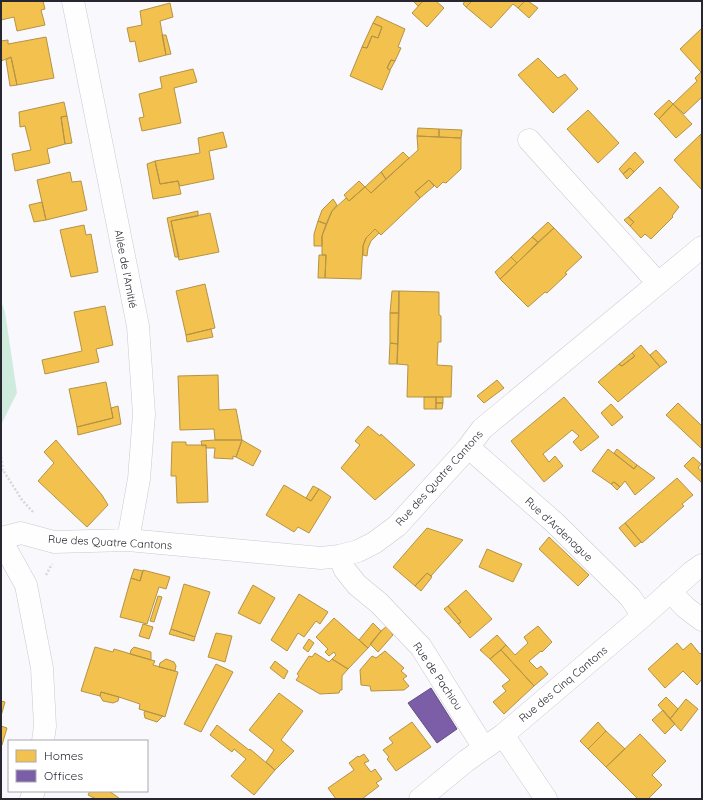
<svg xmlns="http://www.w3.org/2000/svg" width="703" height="800" font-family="Quicksand,sans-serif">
  <rect width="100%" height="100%" fill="#f9f8fc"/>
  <!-- green -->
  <path fill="#cfebdd" d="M1 301 5 312 17 393 1 425Z"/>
  <!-- homes -->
  <path fill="#f2c14e" stroke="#b59345" d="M1 1H43L45 9 41 10 45 25 17 31 14 17 1 20Z
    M413 1H423L418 6Z
    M423 1H436L444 8 427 27 412 13Z
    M465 1H472L466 7 463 4Z
    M472 1H525L518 8 513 4 491 28 466 7Z
    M525 1H528L538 8 529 18 518 8Z
    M170 3 173 17 160 21 166 55 139 62 135 41 130 42 127 28 142 25 140 11Z
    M377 16 405 29 398 47 401 48 395 61 391 60 387 68 390 70V71L382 90 350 76 362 47 367 48 372 36 378 38 382 27 373 23Z
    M373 23 382 27 378 38 372 36 367 48 362 47Z
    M702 28V97L684 114 673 104 697 81 695 78 701 72 680 49Z
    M162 35H166L171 54 166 55Z
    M46 37 54 78 17 85 11 57 1 61V41L8 40V44Z
    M11 57 17 85 10 86 6 60Z
    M538 58 558 78 565 74 578 89 553 113 518 75Z
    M391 60 395 61 390 70 387 68Z
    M193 69 197 82 174 88 181 123 142 131 139 118 144 117 139 94 162 88 160 77Z
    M669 100 673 104 659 119 654 114Z
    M64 102 67 116 61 117 65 144 47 149 50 163 15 171 12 154 31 150 25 126 20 127 19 112Z
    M673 104 692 124 676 138 659 119Z
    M588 110 619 143 598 163 567 129Z
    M67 116 72 143 65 144 61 117Z
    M418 128 439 129V137L417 136Z
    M439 129 462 130 461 138 439 137Z
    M223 132 227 147 209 151 214 179 180 186 178 181 160 184 155 161 200 153 198 138Z
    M701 134 702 188 701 189 674 160Z
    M417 136 461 138V169L446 183 443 182 437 188 429 180 415 192 420 198 381 235 375 229 366 238 363 246 361 279 325 278 326 255H322V236L332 211 346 198 349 201 365 187 371 193 418 150Z
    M403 152 409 158 386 179 381 172Z
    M635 152 644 162 634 172 630 168 623 174 619 169Z
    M155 161 160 184 178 181 181 194 153 199 147 164Z
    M630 168 634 172 627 179 623 174Z
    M70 172 72 182 81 181 87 210 46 220 37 180Z
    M381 172 386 179 371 193 365 187Z
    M429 180 434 186 420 198 415 192Z
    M359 181 365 187 349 201 344 195Z
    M660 187 679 207 672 216 673 217 651 239 645 234 641 238 630 226 634 222 628 217Z
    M333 199 337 205 332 211 326 224 318 221 322 210Z
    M42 202 46 220 34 222 29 205Z
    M198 211V216L171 221 179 257H175L167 218Z
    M210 213 219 252 179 260 171 221Z
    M628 217 634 222 630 226 624 220Z
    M318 221 326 224 322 236V246H314V234Z
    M548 222 554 228 538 242 532 237Z
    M84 225 86 235 91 234 98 272 71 277 60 230Z
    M554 228 582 257 565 273 567 274 547 293 545 292 528 307 500 279Z
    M375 229 379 233 371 241 368 248 367 256 363 255V246L366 238Z
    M532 237 538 242 517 263 511 257Z
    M319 255H326L325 278H318Z
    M511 257 517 263 500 279 495 272Z
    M205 284 215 328 186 335 176 291Z
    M392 291H399V313H390Z
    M399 291 439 292V315L441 316V342H438L437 365 452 366 451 397H407L408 365 397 364Z
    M105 306 113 345 96 349 99 362 45 374 42 360 82 351 74 312Z
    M390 313H399L398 344 390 343Z
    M211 329 213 337 187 342 186 335Z
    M390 343 398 344 397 364H389Z
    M641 345 660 367 618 402 598 382 619 364 622 366 635 356 632 353Z
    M656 350 667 362 660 367 650 355Z
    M632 353 635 356 622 366 619 364Z
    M218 375 219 410 236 409 242 440H215L214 429 180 430 178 376Z
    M497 380 504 388 484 403 477 396Z
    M106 382 113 418 77 427 69 389Z
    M424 397H436V409H424Z
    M436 397H443V403H436Z
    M564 397 599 437 581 451 573 442 579 436 572 430 543 454 549 462 555 456 563 466 544 482 511 441Z
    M436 403H443L442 409H436Z
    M678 403 702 426V449L666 415Z
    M611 404 623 417 612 426 601 413Z
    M118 406 121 424 78 435 77 427 113 418 111 408Z
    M368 426 380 436 381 434 415 465 375 500 341 468 360 445 355 441Z
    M56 440 102 495 108 505 87 527 38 481 54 463 44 452Z
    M215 440H242L236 457 233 456V459L214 458 215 448H206V445L202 446 201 441Z
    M242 440 261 451 253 466 236 457Z
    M172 442H186V445H206L208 502 177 503 176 476H171Z
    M608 449 634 469 637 465 655 478 635 495 625 481 620 487 614 482 611 484 592 471Z
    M617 449 637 465 634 469 614 453Z
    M693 457 701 464 698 468 702 471V483L684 466Z
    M677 478 693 495 682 504 684 506 642 543 625 523Z
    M614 482 620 487 617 490 611 484Z
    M284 485 311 501 319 489 331 497 309 533 298 527 294 532 266 515Z
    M313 486 319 489 311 501 306 498Z
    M625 523 641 542 635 547 619 528Z
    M427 528 463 540 431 576 427 573 415 586 393 567Z
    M549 537 589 575 578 586 539 549Z
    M487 549 522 564 513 582 479 567Z
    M134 569 143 571 140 581 131 578Z
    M143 570 170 577 166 589 159 587 147 624 120 617 131 578 140 581Z
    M427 573 432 577 421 591 415 586Z
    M184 584 210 592 195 637 171 629Z
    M253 585 275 598 260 624 238 613Z
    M466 590 492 619 470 638 458 624 461 622 448 606Z
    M299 594 328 612 320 624 316 621 304 637 298 633 287 651 271 640Z
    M158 596 162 597 154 622 150 621Z
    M448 606 461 622 458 624 444 609Z
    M334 618 368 648 348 669 332 659 336 655 334 652 329 656 325 652 328 649 316 637Z
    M373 623 381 631 368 648 359 640Z
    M143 624 153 627 149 639 139 636Z
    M387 626 393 635 378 652 370 644 381 631Z
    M538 626 552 642 542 652 541 651 529 661 537 669 541 666 548 674 534 686 501 650 506 645 515 655 528 643 524 637Z
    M171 629 195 637 194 641 169 634Z
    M216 633 232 636 225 662 208 657Z
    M497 635 506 645 490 659 480 650Z
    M309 639 314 643 308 652 303 648Z
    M677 643 683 650 691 643 700 654 702 652V679L697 685 683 671 665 688 648 669Z
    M95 647 113 652 114 649 155 661 153 665 178 672 165 717 139 709 140 704 119 697 101 692 100 696 81 691Z
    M134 647 151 652V660L130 654 131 650Z
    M501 650 534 686 504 714 493 702 506 691 502 686 510 680 490 659Z
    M385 651 404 668 401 671 407 676 403 679 409 686 404 690 371 691 370 686 361 685 360 670 372 656 376 658Z
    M315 653 329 662 332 659 348 669 342 676V690H340L339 693 320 694 296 680 299 676 297 674 309 656 312 657Z
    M166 659 174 662 176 666 175 671 159 667 160 663Z
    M275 661 288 671 284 679 270 668Z
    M216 664 233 672 201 732 184 724Z
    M101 692 119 697 118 701 113 703 103 701 100 696Z
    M279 693 303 711 281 740 294 751 275 770 266 762 274 750 249 730Z
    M666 697 678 709 670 719 658 705Z
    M686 699 698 709 681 731 670 719Z
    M1 701 5 702 1 716Z
    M663 710 675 724 665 734 652 720Z
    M145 711 163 716 157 722 145 718 144 713Z
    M412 722 431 747 396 771 387 759 389 757 383 750 393 743 389 738Z
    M598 722 606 731 588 749 580 741Z
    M217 725 249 750 250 749 275 770 254 795 231 776 246 759 234 749 232 752 210 735Z
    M1 726 7 728 2 745 1 744Z
    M606 731 625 749 606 767 588 749Z
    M640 734 666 761 652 775 662 785 648 799H638L606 767Z
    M364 754 369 761 364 763 371 772 375 769 382 779 376 783 379 786 362 799H336L328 788 354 770 349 763 358 756 359 757Z
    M90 791H109L119 798V799H96L88 795Z"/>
  <!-- offices -->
  <path fill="#7b5ea7" stroke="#624e84" d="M431 688 457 729 437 743 408 703Z"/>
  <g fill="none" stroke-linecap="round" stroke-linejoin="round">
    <!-- minor casing -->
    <g stroke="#cac9cf" stroke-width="23">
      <path id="minor" d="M73 1 138 326 144 414 139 479 128 540
        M529 140 658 283
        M467 449 476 454 555 523 630 597 643 616
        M1 538 21 533 54 542 128 540 321 558 339 556 358 551 374 543 397 526 467 449 482 429 702 247
        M1 540 26 585 42 668 45 726 43 741
        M339 556 345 570 357 585 379 603 421 647 484 748
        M670 591 685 607 702 620
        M503 735 546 799
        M31 799 34 791
        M420 799 466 761 503 735 643 616 692 572 702 565"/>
    </g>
    <!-- path -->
    <path stroke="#d7d7d9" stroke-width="2.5" stroke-dasharray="2 2" stroke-linecap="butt" d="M1 457 3 470
      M1 471 3 470 22 500 33 512
      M46 575 52 564"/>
    <!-- minor -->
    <use href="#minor" stroke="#fefeff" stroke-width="22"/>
  </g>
  <g text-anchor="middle" stroke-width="4" stroke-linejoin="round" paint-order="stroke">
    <!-- street labels -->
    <g font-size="11" fill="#282731" stroke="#fff">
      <text transform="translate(126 269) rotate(79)" y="4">Allée de l'Amitié</text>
      <text transform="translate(439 478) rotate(-48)" y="4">Rue des Quatre Cantons</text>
      <text transform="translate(559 529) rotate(43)" y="4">Rue d'Ardenague</text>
      <text transform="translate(110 542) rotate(3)" y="4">Rue des Quatre Cantons</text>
      <text transform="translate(438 676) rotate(56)" y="4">Rue de Pachiou</text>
      <text transform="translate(563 684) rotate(-40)" y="4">Rue des Cinq Cantons</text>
    </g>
  </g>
  <!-- border -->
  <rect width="703" height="800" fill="none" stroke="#282731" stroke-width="4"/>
  <!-- legend -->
  <rect x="8" y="740" width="140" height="52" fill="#ffffff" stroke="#a9a9ad"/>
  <rect x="16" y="750" width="20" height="12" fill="#f2c14e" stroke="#a9a9ad"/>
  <text x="44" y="760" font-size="12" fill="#282731">Homes</text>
  <rect x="16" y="770" width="20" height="12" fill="#7b5ea7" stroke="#a9a9ad"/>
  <text x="44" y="780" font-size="12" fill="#282731">Offices</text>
</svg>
